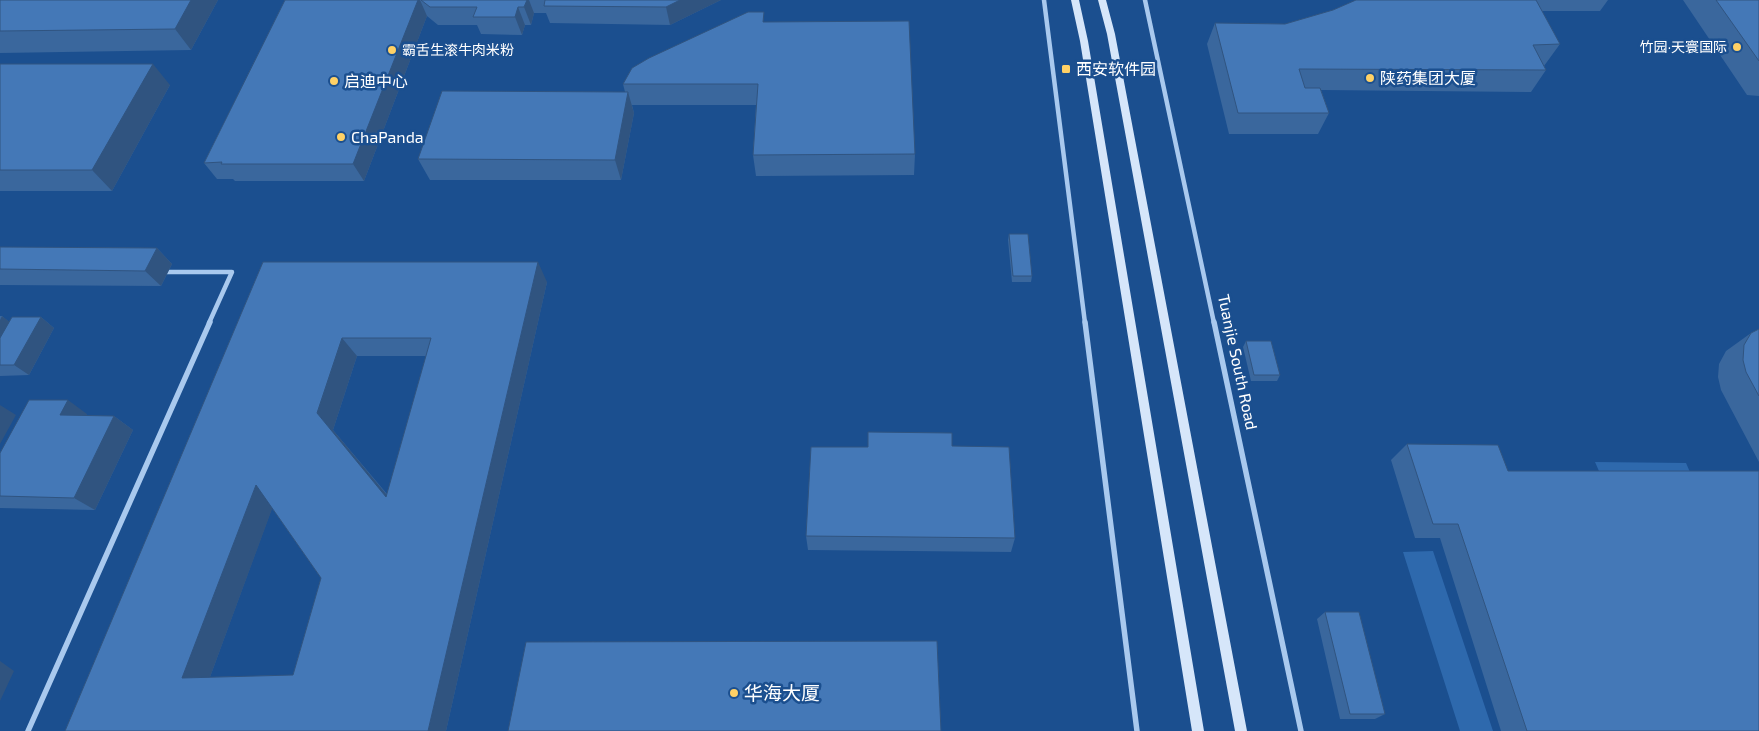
<svg xmlns="http://www.w3.org/2000/svg" width="1759" height="731" font-family="'Exo 2','Noto Sans SC',sans-serif">
  <rect width="100%" height="100%" fill="#1b4f8f"/>
  <!-- green -->
  <path fill="#2e69ad" d="M1595 462 1686 463 1693 479 1602 478Z
    M1433 551 1493 731H1460L1403 552Z"/>
  <g fill="none" stroke-linecap="round" stroke-linejoin="round">
    <!-- minor-far1 -->
    <path stroke="#a9c9ee" stroke-width="4.5" d="M1044 0 1085 323
      M1145 0 1214 323
      M163 272H232L209 323"/>
    <!-- minor -->
    <path stroke="#a9c9ee" stroke-width="5.5" d="M1085 322 1137 731
      M1214 322 1301 731
      M28 731 210 322"/>
    <!-- secondary -->
    <path fill="#d6e6fa" fill-rule="evenodd" d="M1071 0H1079L1088 41 1204 731H1192L1080 41Z
      M1098 0H1106L1115 34 1247 731H1235L1107 34Z"/>
  </g>
  <!-- wall -->
  <path fill="#3a679d" fill-rule="evenodd" d="M0 0H218L191 50 0 53Z
    M285 0H721L670 25 550 23 546 13H534L531 25H525L522 35 481 34 477 25H438L427 16 364 181H235L233 179H217L204 163Z
    M1356 0H1608L1600 11H1542L1560 44 1544 66 1546 70 1531 92 1321 90 1329 113 1318 134H1229L1207 44 1215 23 1285 24 1333 10Z
    M1683 0H1759V96L1747 95Z
    M765 22 915 154 914 175 756 176 753 155 756 105H632L634 113 621 180H430L418 159 625 92 623 84Z
    M0 64 170 85 112 191H0Z
    M1009 234 1032 276 1031 282H1012L1008 240Z
    M0 247 157 248 172 264 161 286 0 285Z
    M263 262 547 282 446 731H65ZM357 356H426L387 494 333 430ZM272 508 321 578 293 675 210 677Z
    M0 316H2L9 322 41 317 54 328 29 375 0 376Z
    M1759 329V462L1721 390 1718 377 1719 364 1726 351 1751 333Z
    M1246 341 1280 375 1277 381H1251L1243 347Z
    M87 414V416H114L133 430 95 510 0 508V496Z
    M1407 444 1508 471 1759 731H1501L1440 538H1415L1391 460Z
    M952 446 1015 538 1011 552 808 550 806 536 868 447Z
    M1325 612 1385 714 1375 719H1340L1317 619Z"/>
  <!-- shaded-wall -->
  <path fill="#305480" d="M191 0H218L191 50 175 29Z
    M418 0H420L427 16 364 181 353 164Z
    M527 0H529L534 13 531 25 524 7Z
    M680 0H721L670 25 666 7Z
    M518 7 525 25 522 35 515 17Z
    M153 64 170 85 112 191 92 170Z
    M628 92 634 113 621 180 615 160Z
    M157 248 172 264 161 286 145 271Z
    M538 262 547 282 446 731H428Z
    M2 316 16 327 0 356V320Z
    M41 317 54 328 29 375 14 365Z
    M342 338 357 356 333 430 401 512 386 497 317 413Z
    M68 400 87 414 80 429 60 415Z
    M0 405 16 415 0 444Z
    M114 416 133 430 95 510 74 498Z
    M256 485 275 501 206 688 182 678Z
    M0 661 14 671 0 701Z"/>
  <!-- building -->
  <path fill="#4478b7" stroke="#305480" fill-rule="evenodd" d="M0 0H191L175 29 0 31Z
    M285 0H418L353 164H221L222 162 204 163Z
    M421 0H527L524 7H518L515 17H473L477 7H430Z
    M545 0H680L666 7 544 6Z
    M1356 0H1536L1560 44 1533 45 1546 70 1299 69 1305 88H1320L1329 113H1238L1215 23 1285 24 1333 10Z
    M1716 0H1759V61Z
    M748 12H764L763 22 909 21 915 154 753 155 758 84H623L632 68 649 58Z
    M0 64H153L92 170H0Z
    M442 91 628 92 615 160 418 159Z
    M1009 234H1028L1032 276H1013Z
    M0 247 157 248 145 271 0 269Z
    M263 262H538L428 731H65ZM342 338H431L386 497 317 413ZM256 485 321 578 293 675 182 678Z
    M12 317H41L14 365H0V338Z
    M1759 329V396L1746 372 1743 360 1744 345 1751 333Z
    M1246 341H1271L1280 375H1254Z
    M29 400H68L60 415 114 416 74 498 0 496V453Z
    M868 432 952 433V446L1009 447 1015 538 806 536 811 447H868Z
    M1407 444 1498 445 1508 471H1759V731H1527L1458 524H1433Z
    M1325 612H1359L1385 714H1350Z
    M937 641 941 731H508L526 642Z"/>
  <!-- markers -->
  <g fill="#ffd166" stroke="#1b4f8f" stroke-width="2">
    <circle cx="1737" cy="47" r="5"/>
    <circle cx="392" cy="50" r="5"/>
    <rect x="1061" y="64" width="10" height="10" rx="2.5"/>
    <circle cx="1370" cy="78" r="5"/>
    <circle cx="334" cy="81" r="5"/>
    <circle cx="341" cy="137" r="5"/>
    <circle cx="734" cy="693" r="5"/>
  </g>
  <g text-anchor="middle" stroke-width="5" stroke-linejoin="round" paint-order="stroke">
    <!-- far-poi labels -->
    <g font-size="14" fill="#fff" stroke="#1b4f8f" text-anchor="end">
      <text x="1727" y="52">竹园·天寰国际</text>
      <text x="402" y="55" text-anchor="start">霸舌生滚牛肉米粉</text>
    </g>
    <!-- poi labels -->
    <g font-size="16" fill="#fff" stroke="#1b4f8f" text-anchor="start">
      <text x="1076" y="75">西安软件园</text>
      <text x="1380" y="84">陕药集团大厦</text>
      <text x="344" y="87">启迪中心</text>
      <text x="351" y="143">ChaPanda</text>
    </g>
    <!-- street labels -->
    <g font-size="16" fill="#fff" stroke="#1b4f8f">
      <text transform="translate(1238 362) rotate(78)" y="6">Tuanjie South Road</text>
    </g>
    <!-- near-poi labels -->
    <g font-size="19" fill="#fff" stroke="#1b4f8f" text-anchor="start">
      <text x="744" y="700">华海大厦</text>
    </g>
  </g>
</svg>
